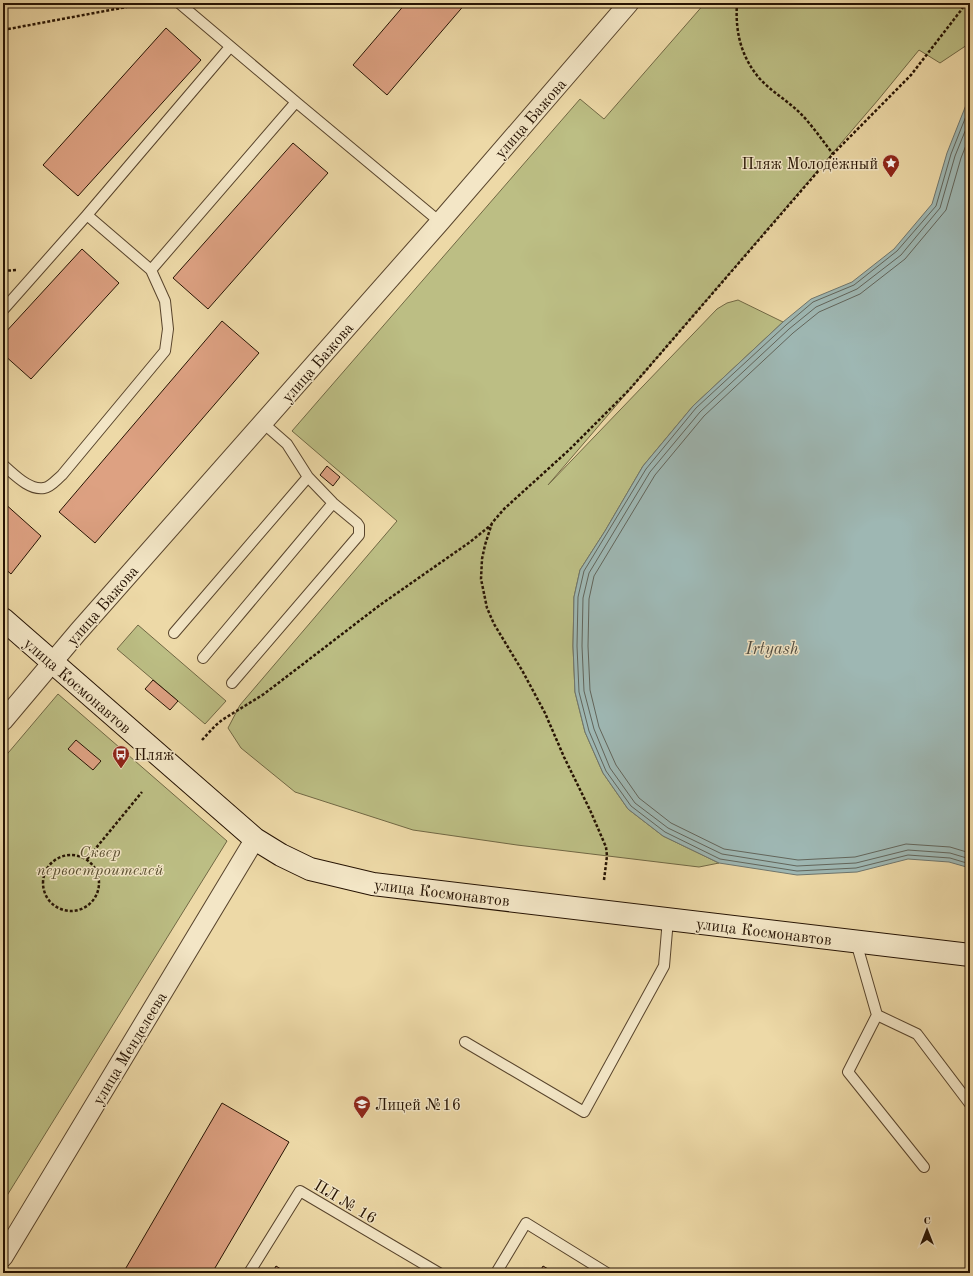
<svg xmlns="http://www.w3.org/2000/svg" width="973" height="1276" font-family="'Old Standard TT',serif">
  <rect width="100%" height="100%" fill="#edd9a7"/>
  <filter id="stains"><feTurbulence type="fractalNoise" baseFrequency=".005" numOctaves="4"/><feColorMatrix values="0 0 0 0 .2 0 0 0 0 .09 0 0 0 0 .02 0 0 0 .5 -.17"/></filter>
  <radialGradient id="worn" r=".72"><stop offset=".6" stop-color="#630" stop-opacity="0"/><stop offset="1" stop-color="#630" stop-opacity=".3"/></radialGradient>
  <!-- green -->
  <path fill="#bcbe84" stroke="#716844" d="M705 3H970V43L940 63 919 50 878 100 548 485 717 309 727 303 738 300 783 322 693 406 643 466 605 531 580 570 574 597 573 646 575 692 585 732 603 773 628 809 663 836 719 863 699 867 517 845 413 830 295 792 241 748 228 728 240 705 397 521 292 431 580 99 604 119Z
    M138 625 226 701 205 724 117 649Z
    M58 694 227 841 3 1202V759Z"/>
  <!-- water -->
  <path fill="#9eb7b3" stroke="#6e756d" d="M970 99V868L949 862 908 859 857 872 797 875 719 863 663 836 628 809 603 773 585 732 575 692 573 646 574 597 580 570 605 531 643 466 693 406 783 322 811 299 852 282 894 249 932 204 947 153 966 105Z"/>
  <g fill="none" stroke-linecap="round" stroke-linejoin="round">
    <!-- shore -->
    <path stroke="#62655b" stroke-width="1" d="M970 106 951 154 936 206 897 251 854 285 813 302 786 325 696 408 646 469 584 571 578 597 577 646 579 692 589 731 606 771 631 806 665 832 720 859 797 871 856 868 908 855 950 858 970 864
      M970 119 955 156 940 208 901 255 857 289 816 307 789 329 700 412 650 472 589 573 583 598 582 646 584 691 594 729 610 768 635 803 668 828 722 854 797 866 856 863 908 850 950 853 970 859
      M970 135 961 158 946 210 905 259 860 294 819 312 793 333 704 416 655 475 594 576 589 599 588 646 590 690 599 727 616 765 639 798 671 823 724 849 798 860 855 857 906 844 950 847 970 853"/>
  </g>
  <!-- building -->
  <path fill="#dda182" stroke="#261303" d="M406 3H466L387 95 353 65Z
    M166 28 201 60 78 196 43 165Z
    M293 143 328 173 208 309 173 278Z
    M82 249 119 283 31 379 3 354V335Z
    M222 321 259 353 95 543 59 512Z
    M327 466 340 477 333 486 320 475Z
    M3 502 41 536 11 574 3 567Z
    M153 680 178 701 170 710 145 689Z
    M76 740 101 761 93 770 68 749Z
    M222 1103 289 1142 212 1273H123Z
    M276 1266 287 1273H272Z
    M543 1266 555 1273H539Z"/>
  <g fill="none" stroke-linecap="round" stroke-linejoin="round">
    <!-- lane casing -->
    <g stroke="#58442c" stroke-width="12">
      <path id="lane" d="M179 3 296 102
        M87 215 230 47
        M3 310 87 215 151 270
        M3 465C13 473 29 491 44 488 51 487 56 480 62 475L165 351 168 329 165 301 151 270 296 102 440 222
        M174 633 308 477
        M203 658 333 503
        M232 683 359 535V526L357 523 333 503 308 477 287 444 263 423
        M856 942 877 1015 848 1072 924 1167
        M877 1015 917 1034 970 1104
        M465 1042 584 1112 664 966 668 919
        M249 1273 300 1191 439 1273
        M496 1273 526 1223 607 1273"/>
    </g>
    <!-- street casing -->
    <g stroke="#58442c" stroke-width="21">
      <path id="street" d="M3 721 78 632 440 222 629 3
        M3 1257 255 839"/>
    </g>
    <!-- secondary casing -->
    <g stroke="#261303" stroke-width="24">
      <path id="secondary" d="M3 619 255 839 281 855 310 869 373 884 970 955"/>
    </g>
    <!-- path -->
    <path stroke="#261303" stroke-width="2.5" stroke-dasharray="3 2" stroke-linecap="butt" d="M737 3C735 32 741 57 760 79 772 92 788 101 800 113 812 125 822 140 833 154
      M3 30 148 3
      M3 88 4 95 3 97
      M3 271 16 270
      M202 740 215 726 222 720 264 694 380 605 470 542 491 525
      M43 883a28 28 0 1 1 56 0a28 28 0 1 1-56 0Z
      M87 859 142 792
      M604 880 607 856 606 847 590 810 564 757 545 713 523 672 494 624 487 608 481 579 482 559 485 545 492 523 504 509 569 450 629 390 833 154 911 75 962 9 964 3"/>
    <!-- lane -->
    <use href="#lane" stroke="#f3e6c6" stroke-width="10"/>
    <!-- street -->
    <use href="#street" stroke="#f3e6c6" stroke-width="19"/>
    <!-- secondary -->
    <use href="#secondary" stroke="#f3e6c6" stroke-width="22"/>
  </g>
  <!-- icons -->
  <defs>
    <g id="sight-pin" transform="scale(0.9)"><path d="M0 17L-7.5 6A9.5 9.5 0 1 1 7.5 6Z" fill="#8f2418" stroke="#f3e6c6"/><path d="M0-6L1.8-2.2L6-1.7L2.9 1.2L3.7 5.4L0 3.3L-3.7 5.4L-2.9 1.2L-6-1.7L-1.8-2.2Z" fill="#fff"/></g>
    <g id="bus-pin" transform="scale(0.9)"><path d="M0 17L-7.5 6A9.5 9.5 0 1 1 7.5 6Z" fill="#8f2418" stroke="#f3e6c6"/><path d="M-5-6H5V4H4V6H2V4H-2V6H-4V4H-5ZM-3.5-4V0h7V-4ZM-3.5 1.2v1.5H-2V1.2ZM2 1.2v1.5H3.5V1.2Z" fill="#fff"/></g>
    <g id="university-pin" transform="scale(0.9)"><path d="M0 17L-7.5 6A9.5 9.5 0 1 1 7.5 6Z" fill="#8f2418" stroke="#f3e6c6"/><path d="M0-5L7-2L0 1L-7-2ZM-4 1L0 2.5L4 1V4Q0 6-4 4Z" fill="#fff"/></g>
  </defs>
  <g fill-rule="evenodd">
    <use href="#sight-pin" x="891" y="163"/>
    <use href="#bus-pin" x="121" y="754"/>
    <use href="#university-pin" x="362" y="1104"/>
  </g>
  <g text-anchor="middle" stroke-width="3" stroke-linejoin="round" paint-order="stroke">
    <!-- street labels -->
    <g font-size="16" fill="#261303" stroke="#f3e6c6">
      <text transform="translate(530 118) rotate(-49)" y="6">улица Бажова</text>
      <text transform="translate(317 362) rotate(-49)" y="6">улица Бажова</text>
      <text transform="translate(102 605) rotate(-49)" y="6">улица Бажова</text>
      <text transform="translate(78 685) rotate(41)" y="6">улица Космонавтов</text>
      <text transform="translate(442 892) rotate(7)" y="6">улица Космонавтов</text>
      <text transform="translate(764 931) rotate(7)" y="6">улица Космонавтов</text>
      <text transform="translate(129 1048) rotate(-59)" y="6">улица Менделеева</text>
      <text transform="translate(346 1201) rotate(31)" y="6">ПЛ № 16</text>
    </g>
    <!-- poi labels -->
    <g font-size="16" fill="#261303" stroke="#f3e6c6" text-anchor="start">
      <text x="878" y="169" text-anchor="end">Пляж Молодёжный</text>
      <text x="134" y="760">Пляж</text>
      <text x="375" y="1110">Лицей №16</text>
    </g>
    <!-- park labels -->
    <g font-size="16" font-style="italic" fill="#5a4f30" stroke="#f3e6c6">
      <text x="100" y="857">Сквер<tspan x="100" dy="18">первостроителей</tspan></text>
    </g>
    <!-- water labels -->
    <g font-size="17" font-style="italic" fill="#504c41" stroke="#f3e6c6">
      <text x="772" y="654">Irtyash</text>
    </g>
  </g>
  <!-- margin -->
  <rect width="973" height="1276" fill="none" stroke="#edd9a7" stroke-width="16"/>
  <rect x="4" y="4" width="965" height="1268" fill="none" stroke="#261303" stroke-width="2"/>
  <rect x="8" y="8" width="957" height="1260" fill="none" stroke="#261303"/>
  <!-- north arrow -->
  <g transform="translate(927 1230)" stroke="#f3e6c6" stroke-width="3" paint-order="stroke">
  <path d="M0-3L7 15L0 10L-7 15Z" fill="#261303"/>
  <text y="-6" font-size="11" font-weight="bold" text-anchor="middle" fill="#261303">С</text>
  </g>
  <rect width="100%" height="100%" filter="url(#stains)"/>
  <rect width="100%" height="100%" fill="url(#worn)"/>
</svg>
